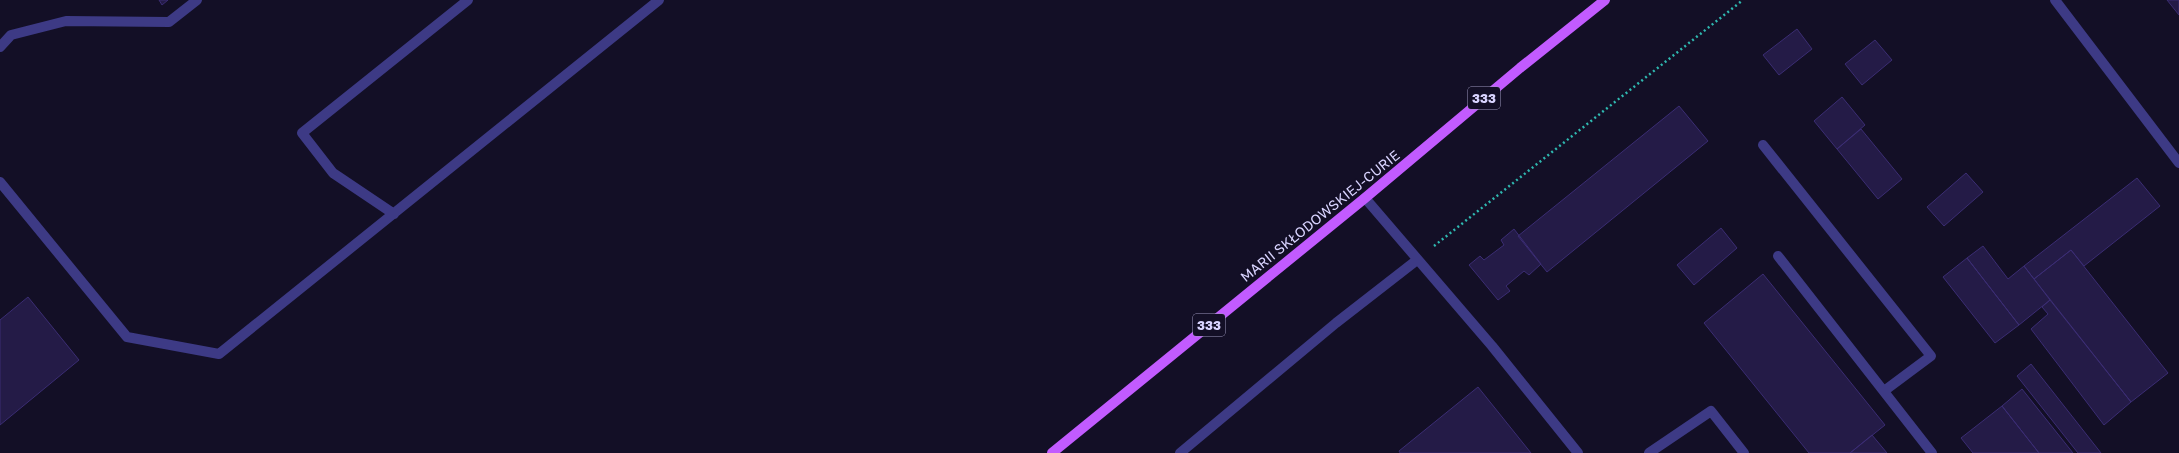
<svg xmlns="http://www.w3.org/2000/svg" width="2179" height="453" font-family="'Golos Text',sans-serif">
  <rect width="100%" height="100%" fill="#130f26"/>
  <!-- building -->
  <path fill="#241b47" stroke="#3b2d73" d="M159 0H168L162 5Z
    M2167 0H2179V15Z
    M1797 29 1812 49 1779 75 1763 55Z
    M1875 40 1892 60 1862 85 1845 64Z
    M1842 97 1865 125 1837 149 1814 121Z
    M1679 106 1708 141 1547 272 1518 236Z
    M1861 129 1902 179 1878 199 1837 149Z
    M1966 173 1983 192 1944 226 1927 207Z
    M2137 178 2160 206 2084 266 2071 250 2034 279 2024 266Z
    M1721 228 1737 248 1694 285 1677 265Z
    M1514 229 1541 264 1529 275 1524 271 1506 286 1510 291 1498 300 1469 265 1480 256 1484 260 1504 245 1501 240Z
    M1983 246 2008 279 2024 266 2050 300 2019 325 1967 258Z
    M2071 250 2168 373 2131 402 2034 279Z
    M1967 258 2019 325 1995 343 1943 277Z
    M1763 274 1885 425 1850 453H1809L1704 323Z
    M28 297 79 360 0 425V320Z
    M2050 300 2131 402 2104 425 2031 329 2048 314 2042 307Z
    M2031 364 2101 453H2078L2017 376Z
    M1478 387 1531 453H1400L1399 451Z
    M2022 389 2073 453H2039L2002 406Z
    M2002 406 2039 453H1973L1961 438Z
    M1872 435 1887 453H1850Z"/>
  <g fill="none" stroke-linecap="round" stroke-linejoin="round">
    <!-- path -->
    <path stroke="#2fb8b0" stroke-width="2.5" stroke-dasharray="2 3" stroke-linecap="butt" d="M1434 246 1743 0"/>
    <!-- minor -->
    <path stroke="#3d3a85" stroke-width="10" d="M2055 0 2179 163
      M0 47 11 35 66 21 169 22 197 0
      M1763 145 1931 356 1884 391
      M0 182 127 337 219 354 659 0
      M1365 198 1492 346 1578 453
      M394 214 333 173 302 133 468 0
      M1778 256 1932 453
      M1180 453 1336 323 1417 260
      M1649 453 1711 411 1744 453"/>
    <!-- major -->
    <path stroke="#c25bff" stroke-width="10" d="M1052 453 1365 198 1520 68 1605 0"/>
  </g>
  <g text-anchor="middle" stroke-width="3.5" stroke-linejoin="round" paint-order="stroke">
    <!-- shield labels -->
    <g fill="#130f26" stroke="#9e99be" stroke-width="1">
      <rect x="1468" y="87" width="32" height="22" rx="3"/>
      <rect x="1193" y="314" width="32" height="22" rx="3"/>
    </g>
    <g font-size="13" font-weight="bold" fill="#d9d4ff">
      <text x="1484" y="103">333</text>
      <text x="1209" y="330">333</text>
    </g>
    <!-- street labels -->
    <g font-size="14" fill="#d9d4ff" stroke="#130f26">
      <text transform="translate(1320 216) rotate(-39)" y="5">MARII SKŁODOWSKIEJ-CURIE</text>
    </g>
  </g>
</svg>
